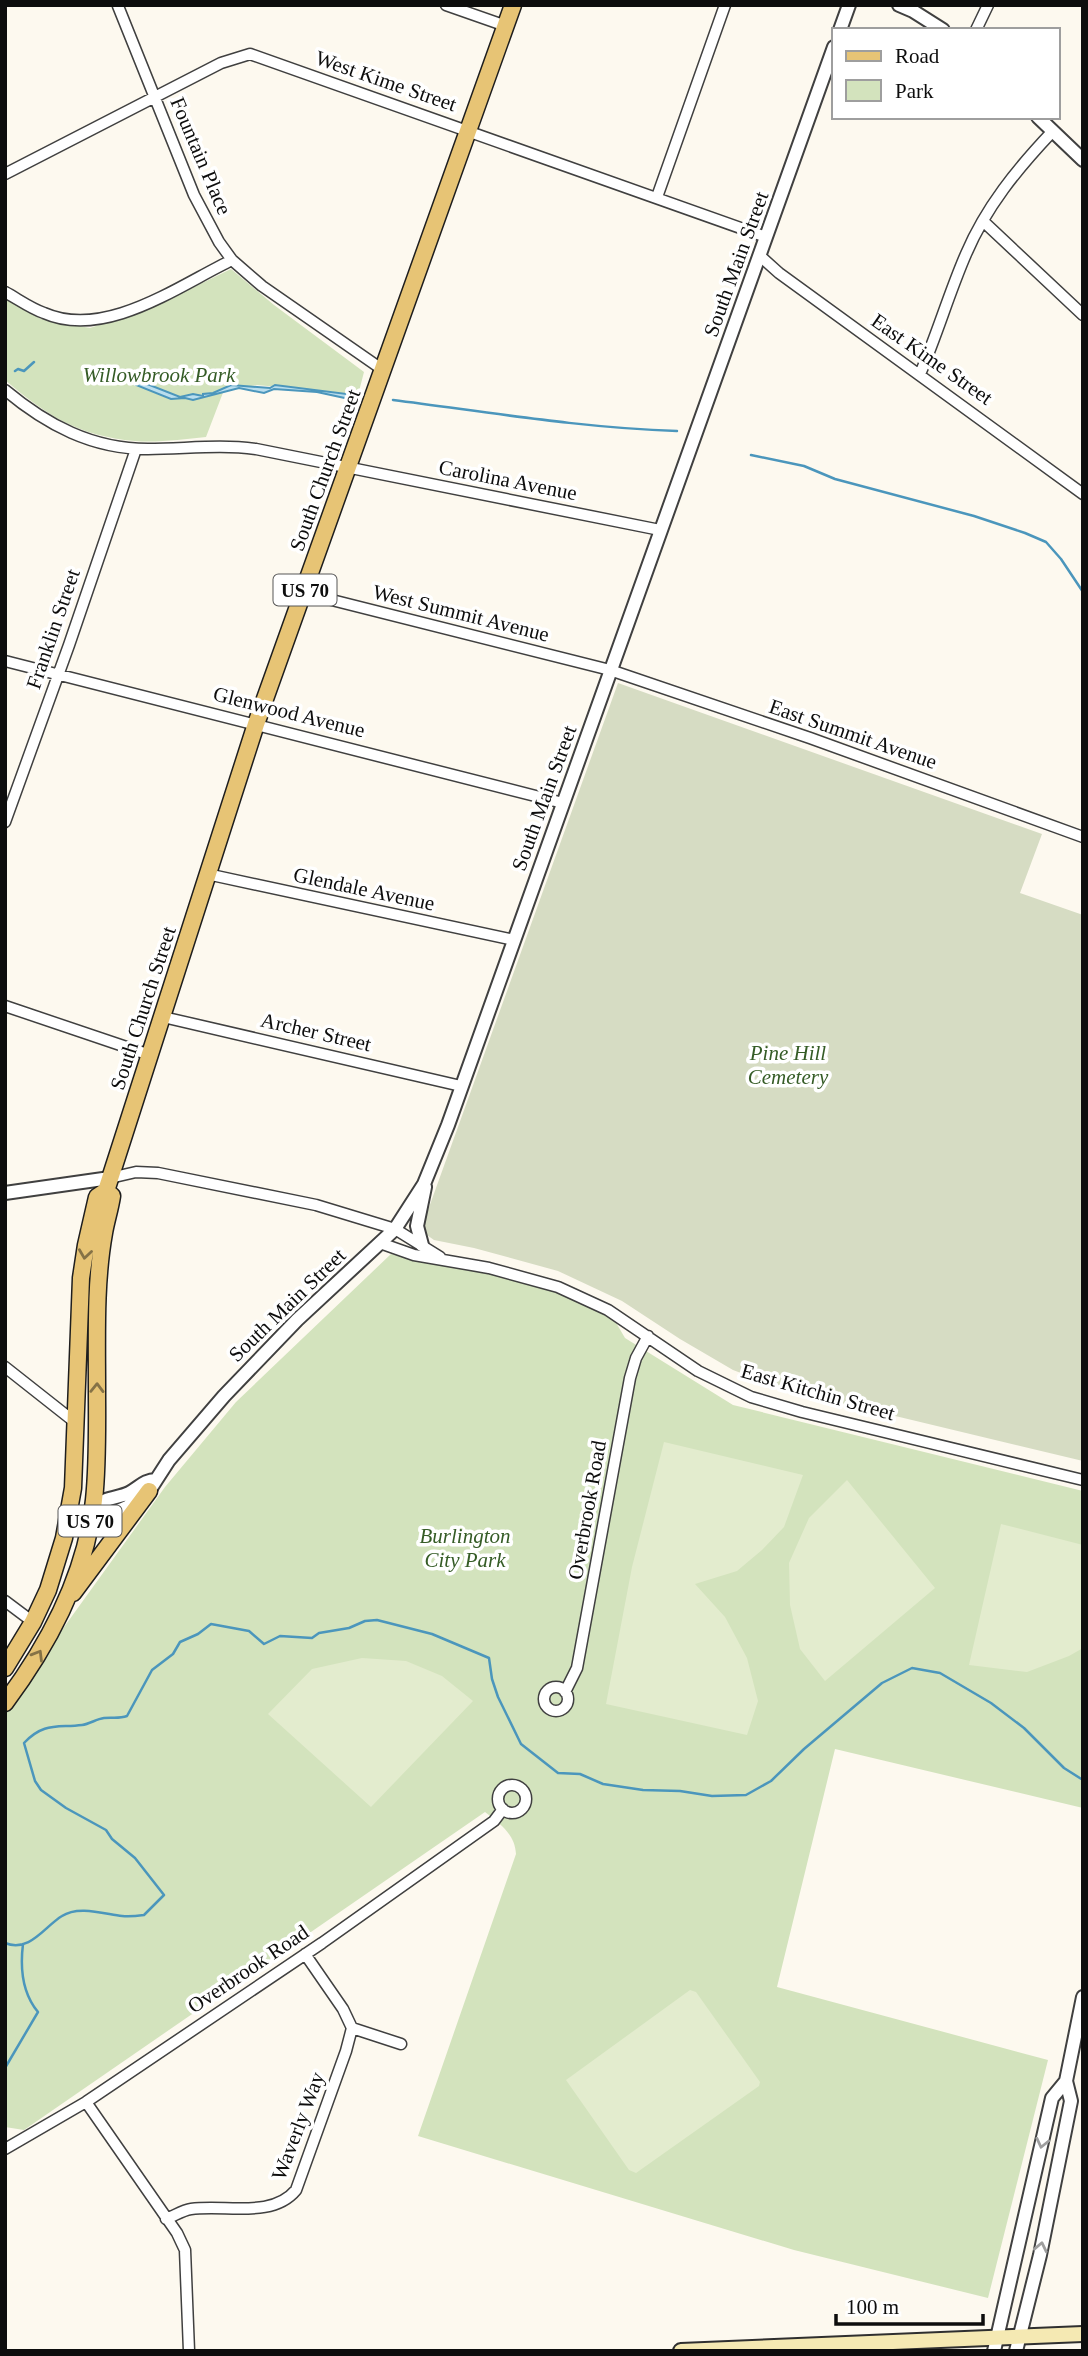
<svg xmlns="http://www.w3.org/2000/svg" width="1088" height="2356" font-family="Georgia,serif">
  <rect width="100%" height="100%" fill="#fdf9ef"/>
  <!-- green -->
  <path fill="#d3e3bd" d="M231 269 274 305 364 372 357 399 310 390 257 385 224 390 206 437C183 439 158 443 135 441 79 436 47 416 5 380V298L41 319 90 328 155 306Z
    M391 1254 429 1263 441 1261 558 1289 608 1309 625 1338 733 1405 1083 1491V1808L835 1749 777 1987 1048 2060 988 2298 794 2250 418 2136 516 1854C515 1834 500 1824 485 1812L24 2130 5 2127V1709L165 1487 236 1402Z"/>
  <!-- cemetery -->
  <path fill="#d6dcc3" d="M618 683 1042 834 1020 893 1083 915V1461L783 1389 733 1370 680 1339 622 1301 558 1271 474 1248 434 1240 424 1233 423 1224Z"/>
  <!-- pitch -->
  <path fill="#e3ecce" d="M664 1442 803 1475 784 1527 762 1550 737 1571 695 1584 725 1617 747 1658 758 1701 747 1735 606 1704 632 1567Z
    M847 1480 935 1588 825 1681 800 1649 790 1605 789 1563 809 1518Z
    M1001 1524 1083 1545V1648L1069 1656 1027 1672 969 1665Z
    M362 1658 406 1661 442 1676 473 1701 371 1807 268 1714 312 1669Z
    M690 1990 696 1992 760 2082 759 2086 636 2173 629 2170 566 2080Z"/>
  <!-- water -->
  <path fill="#badeee" stroke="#4b96bc" stroke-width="2" d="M109 369 180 397 193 394 203 396V394L213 393 231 385 270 388 275 385 355 395 354 400 317 392 274 389 264 393 239 388 193 400 185 398 171 399 136 385C130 379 116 376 107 370Z"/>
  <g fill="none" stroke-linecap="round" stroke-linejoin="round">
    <!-- stream -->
    <path stroke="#4b96bc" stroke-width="2.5" d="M15 371 18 369 24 371 34 362
      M393 400C488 412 582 428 677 431
      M751 455 804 466 835 479 974 516 1025 533 1046 542 1061 559 1083 592
      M5 1943C30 1953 45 1926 62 1916 78 1905 105 1914 122 1916 129 1917 137 1916 144 1915L164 1895 135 1858 112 1839 106 1830 66 1808 41 1790 35 1781 24 1743C44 1722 57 1728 82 1725 90 1724 96 1719 104 1718 112 1717 119 1719 127 1716L152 1670 173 1654 180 1642 198 1634 211 1624 249 1631 264 1644 280 1636 312 1638 319 1633 349 1628 365 1621 377 1620 432 1634 489 1658 492 1679 498 1697 521 1744 558 1773 580 1774 603 1784 643 1790 680 1791 712 1796 746 1795 771 1781 804 1749 882 1683 912 1668 940 1673 991 1703 1024 1728 1064 1768 1083 1780
      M5 2068 38 2012C23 1994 20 1968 23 1944"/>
    <!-- minor casing -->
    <g stroke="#404040" stroke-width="13">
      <path id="minor" d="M446 5 506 26
        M118 6 194 195 219 242 232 260 262 286 383 370
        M976 30 988 5
        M5 174 221 63 250 54 766 237
        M657 197 725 5
        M984 222 1083 315
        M759 255 779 273 1083 494
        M5 292C18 299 30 308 44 313 105 340 178 286 232 260
        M920 374C937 335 949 293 966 254 986 207 1017 169 1052 132
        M5 390C47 425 92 449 148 449 185 449 219 444 256 449L660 530
        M304 593 610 670 810 738 1083 837
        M5 661 563 803
        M5 822 69 645 136 449
        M207 874 514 940
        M5 1006 150 1055
        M163 1017 461 1086
        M110 1178 136 1172 158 1173 316 1205 395 1229 440 1257
        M380 1243 414 1255 489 1268 558 1287 608 1310 698 1371 751 1397 802 1412 1083 1480
        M5 1367 76 1423
        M5 1601 33 1622
        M544 1699a12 12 0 1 1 24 0a12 12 0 1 1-24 0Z
        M565 1692 577 1668 630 1378 636 1358 648 1336
        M498 1799a14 14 0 1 1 28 0a14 14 0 1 1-28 0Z
        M352 2028 401 2044
        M86 2102 177 2233 185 2250 189 2351
        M5 2149 86 2102 322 1943 494 1821 503 1809
        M166 2219C174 2216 183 2210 191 2209 225 2204 272 2219 296 2190L346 2051 352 2028 343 2009 305 1954"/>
    </g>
    <!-- tertiary casing -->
    <g stroke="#404040" stroke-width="16">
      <path id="tertiary" d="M899 5 913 11 943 30
        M840 30 849 5
        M1038 117 1083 160
        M5 1193 110 1178
        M422 1245 417 1226 425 1187
        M156 1480C144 1480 139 1488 129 1493 119 1498 105 1497 97 1506L102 1512 113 1513 127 1507 149 1491 169 1460 224 1396 297 1320 395 1229 424 1184 448 1125 834 47
        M994 2351 1052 2098 1066 2081
        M1016 2351 1040 2255 1071 2101 1066 2081 1083 1997"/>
    </g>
    <!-- secondary casing -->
    <g stroke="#2f2f2f" stroke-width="18">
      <path id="secondary" d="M681 2351 1083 2334"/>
    </g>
    <!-- primary casing -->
    <g stroke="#1e1e1e" stroke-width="19">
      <path id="primary" d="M73 1593 149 1491
        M5 1668 33 1622 48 1590 64 1538 73 1488 81 1278 86 1245 97 1197 106 1191 256 724 513 5
        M5 1703C49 1644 86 1574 94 1500 98 1463 97 1425 97 1388 97 1337 95 1283 104 1233 106 1221 110 1209 112 1196L106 1191"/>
    </g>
    <!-- minor -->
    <use href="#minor" stroke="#fff" stroke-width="10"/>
    <!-- tertiary -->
    <use href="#tertiary" stroke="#fff" stroke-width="12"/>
    <!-- secondary -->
    <use href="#secondary" stroke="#f5e9b3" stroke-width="14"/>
    <!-- primary -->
    <use href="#primary" stroke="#e7c475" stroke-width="16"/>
  </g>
  <!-- one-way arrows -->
  <defs><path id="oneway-chevron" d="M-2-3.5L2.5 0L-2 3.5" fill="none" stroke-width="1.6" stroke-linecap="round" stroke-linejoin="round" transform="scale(1.75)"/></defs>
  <g stroke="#857246">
    <use href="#oneway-chevron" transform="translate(85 1254) rotate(98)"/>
    <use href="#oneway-chevron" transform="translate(97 1388) rotate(-89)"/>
    <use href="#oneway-chevron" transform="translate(38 1655) rotate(-59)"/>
  </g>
  <g stroke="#9e9e9e">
    <use href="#oneway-chevron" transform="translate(1042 2143) rotate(103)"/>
    <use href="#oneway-chevron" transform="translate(1041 2247) rotate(-78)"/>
  </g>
  <g text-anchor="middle" stroke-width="7" stroke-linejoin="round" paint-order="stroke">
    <!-- shield labels -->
    <g fill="#fff" stroke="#565656" stroke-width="2">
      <rect x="273.5" y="574.5" width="63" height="31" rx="5"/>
      <rect x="58.5" y="1505.5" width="63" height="31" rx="5"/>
    </g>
    <g font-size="19" font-weight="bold" fill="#0d0d0d">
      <text x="305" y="597">US 70</text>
      <text x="90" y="1528">US 70</text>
    </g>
    <!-- street labels -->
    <g font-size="21" fill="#0d0d0d" stroke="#fff">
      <text transform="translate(386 81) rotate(19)" y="7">West Kime Street</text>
      <text transform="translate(201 156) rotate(67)" y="7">Fountain Place</text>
      <text transform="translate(736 264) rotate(-70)" y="7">South Main Street</text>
      <text transform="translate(932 359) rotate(35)" y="7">East Kime Street</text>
      <text transform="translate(325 470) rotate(-70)" y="7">South Church Street</text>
      <text transform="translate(508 480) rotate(11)" y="7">Carolina Avenue</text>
      <text transform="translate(461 613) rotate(14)" y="7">West Summit Avenue</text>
      <text transform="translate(53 629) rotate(-71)" y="7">Franklin Street</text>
      <text transform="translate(289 712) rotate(14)" y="7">Glenwood Avenue</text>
      <text transform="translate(853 734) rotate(19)" y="7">East Summit Avenue</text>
      <text transform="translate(544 798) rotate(-70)" y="7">South Main Street</text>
      <text transform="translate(364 889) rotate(12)" y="7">Glendale Avenue</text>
      <text transform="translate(143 1008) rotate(-72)" y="7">South Church Street</text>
      <text transform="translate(316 1032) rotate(13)" y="7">Archer Street</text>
      <text transform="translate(287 1305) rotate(-44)" y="7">South Main Street</text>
      <text transform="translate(818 1392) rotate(16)" y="7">East Kitchin Street</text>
      <text transform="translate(587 1510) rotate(-80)" y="7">Overbrook Road</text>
      <text transform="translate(248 1969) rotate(-34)" y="7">Overbrook Road</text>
      <text transform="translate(298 2126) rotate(-69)" y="7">Waverly Way</text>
    </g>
    <!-- park labels -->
    <g font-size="21" font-style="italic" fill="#355c26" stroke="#fff">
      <text x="159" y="382">Willowbrook Park</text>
      <text x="788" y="1060">Pine Hill<tspan x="788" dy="24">Cemetery</tspan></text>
      <text x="465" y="1543">Burlington<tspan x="465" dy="24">City Park</tspan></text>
    </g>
  </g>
  <!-- border -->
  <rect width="1088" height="2356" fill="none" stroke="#0d0d0d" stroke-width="14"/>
  <!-- legend -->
  <rect x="832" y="28" width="228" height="91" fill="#ffffff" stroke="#9e9e9e" stroke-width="2"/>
  <rect x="846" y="51" width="35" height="10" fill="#e7c475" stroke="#9e9e9e" stroke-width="2"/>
  <text x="895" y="63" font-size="21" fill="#0d0d0d">Road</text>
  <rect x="846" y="80" width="35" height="21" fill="#d3e3bd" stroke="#9e9e9e" stroke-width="2"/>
  <text x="895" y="98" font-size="21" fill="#0d0d0d">Park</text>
  <!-- scale -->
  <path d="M836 2314v10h147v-10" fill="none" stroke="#0d0d0d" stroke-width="3.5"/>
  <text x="846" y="2314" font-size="21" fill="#0d0d0d" stroke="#ffffff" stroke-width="5" paint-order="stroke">100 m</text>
</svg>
